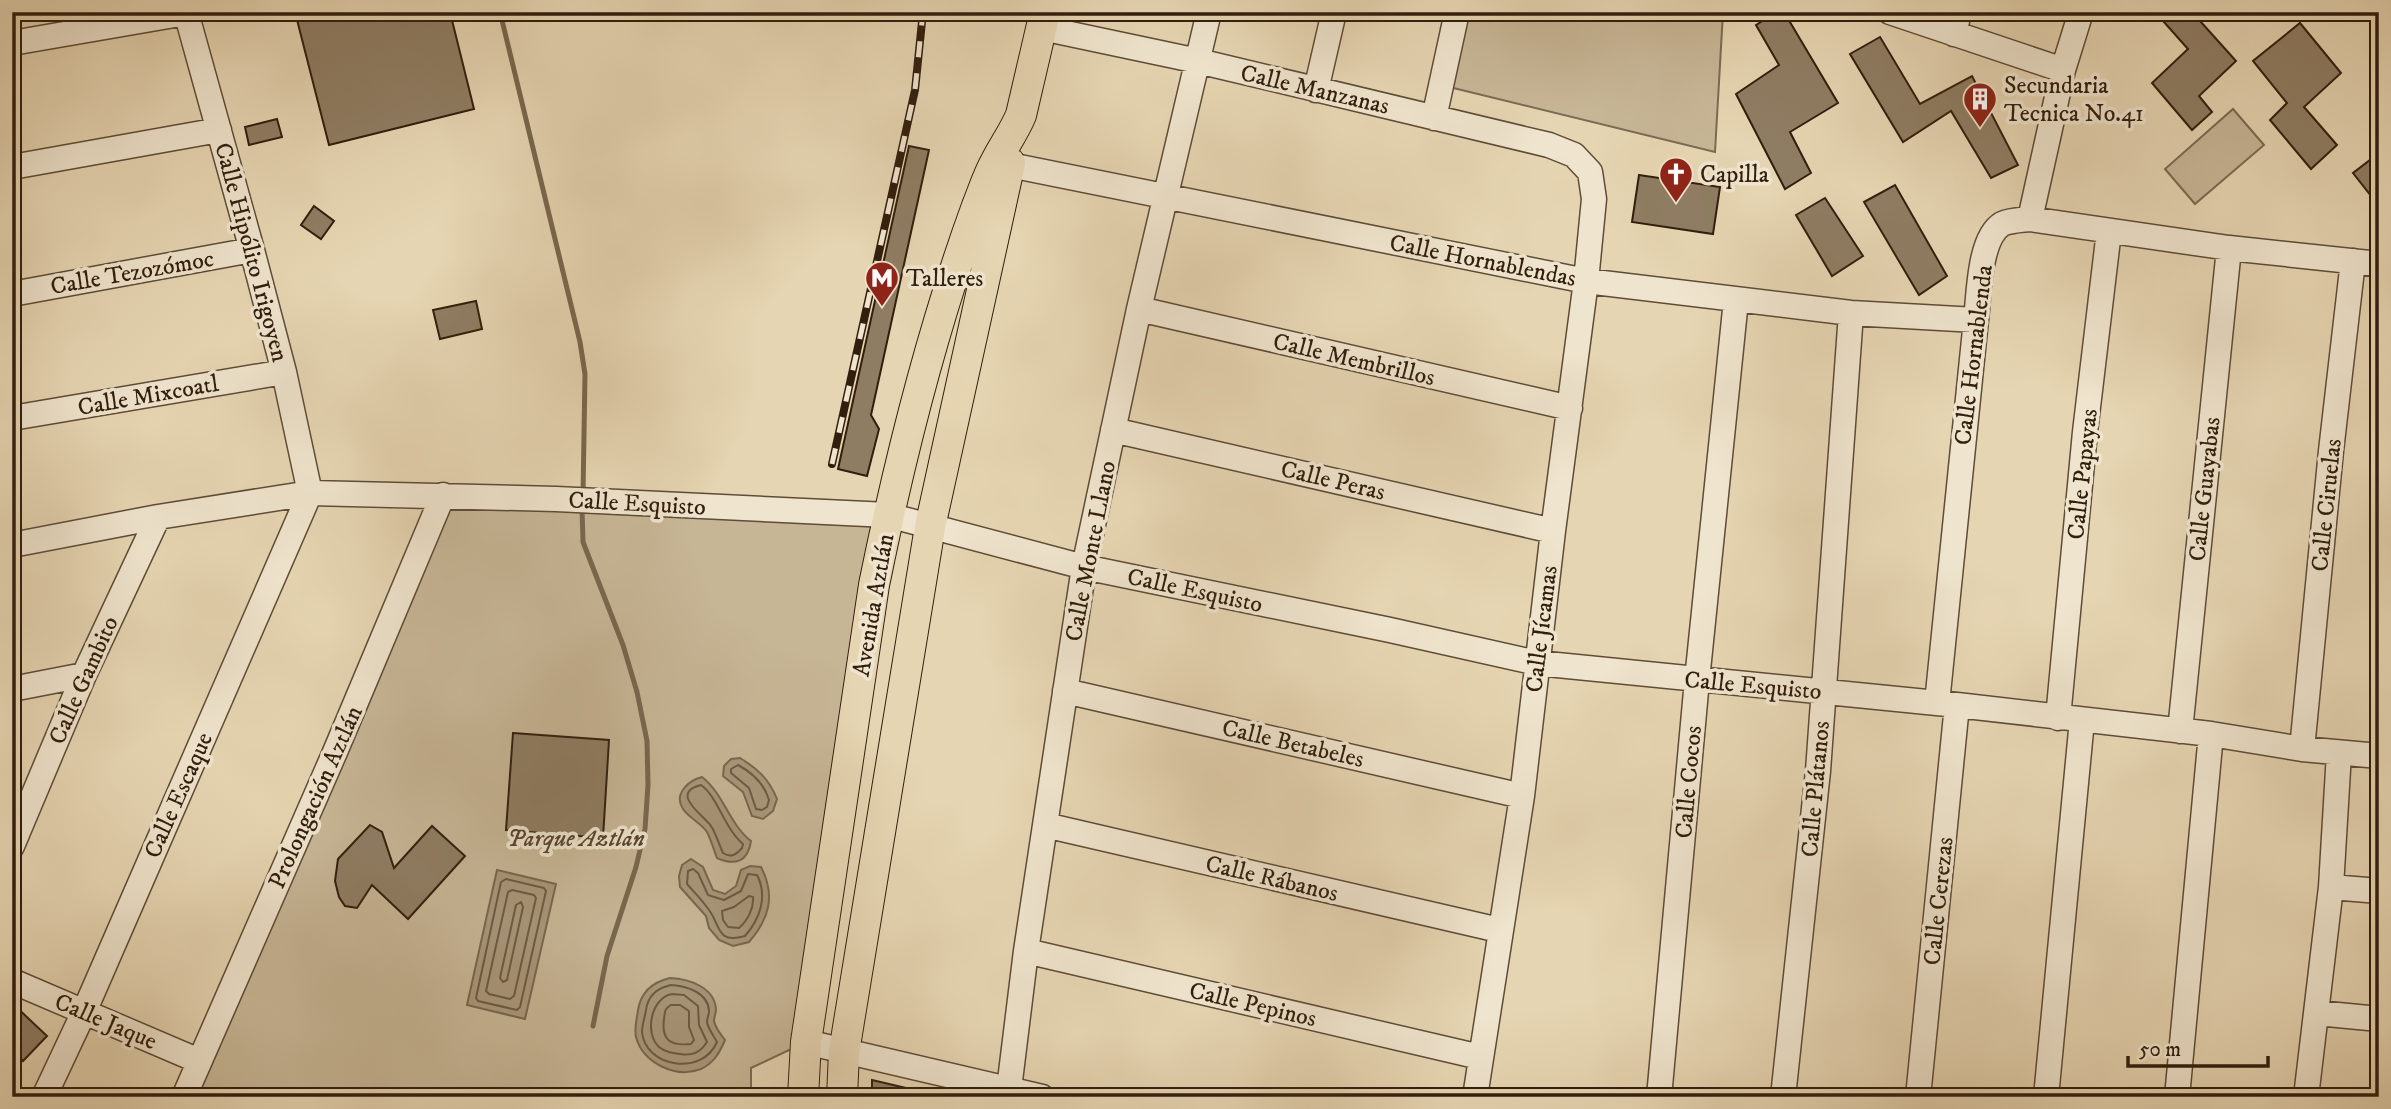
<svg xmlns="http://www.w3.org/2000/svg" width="2391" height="1109" font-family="'IM FELL DW Pica',serif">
  <rect width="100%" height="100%" fill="#e6d5b2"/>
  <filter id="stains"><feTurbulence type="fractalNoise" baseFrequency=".00286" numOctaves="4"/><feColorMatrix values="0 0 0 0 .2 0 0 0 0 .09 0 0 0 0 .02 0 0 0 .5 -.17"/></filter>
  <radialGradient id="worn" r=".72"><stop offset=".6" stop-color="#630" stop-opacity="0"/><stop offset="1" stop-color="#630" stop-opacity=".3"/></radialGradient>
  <!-- green -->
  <path fill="#c7b696" stroke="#7c6a52" stroke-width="2" d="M1464 12H1723L1715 152 1441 85Z
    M2233 109 2264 145 2195 204 2165 169Z
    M443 495 888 515 806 1042 751 1068V1097H184Z
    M2328 1089 2379 1093V1097H2328Z"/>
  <!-- water -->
  <path fill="#a8977a" stroke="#78674e" stroke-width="2" d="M740 758C758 769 769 779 777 799L773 811 763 819 752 816 743 792 723 776 724 766 731 759Z
    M702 777C724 794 729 824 751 841 748 862 735 866 717 858 714 850 711 840 707 832 701 823 689 818 683 809 673 794 689 780 702 777Z
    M691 859 703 867 713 890 725 894 736 886 741 870 750 866 761 867C776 896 769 919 749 942L733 946 719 940 709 928 706 916 680 887 679 876 682 865Z
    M497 870 556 884 525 1019 467 1005Z
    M670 978C689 979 715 987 716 1010 716 1013 714 1017 714 1021 715 1027 721 1035 725 1040 720 1052 714 1063 701 1069 676 1079 643 1063 636 1037 634 1029 637 1018 638 1010 641 991 653 982 670 978Z"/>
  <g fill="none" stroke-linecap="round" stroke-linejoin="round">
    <!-- shore -->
    <path stroke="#6c5a44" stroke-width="2" d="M738 765C753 773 764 783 769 800L767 807 762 810 756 809 749 788 731 773V769Z
      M701 785C718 797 724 828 743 844L742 848C736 855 731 858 723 853 719 844 716 834 711 826 703 815 669 793 701 785Z
      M693 869 698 873 708 895 724 900 741 891 748 874 757 875C768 896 760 919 745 936 716 944 721 926 709 910 703 901 695 893 687 884L688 871Z
      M506 879 544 888 546 891 520 1007 517 1010 478 1001 476 998 501 882Z
      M512 890 534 895 536 898 514 996 510 999 489 994 486 991 508 892Z
      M749 896 753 897C754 908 748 920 739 928L728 927 723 920 722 911 734 907Z
      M521 902 523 907 507 980 503 982 500 978 516 905Z
      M671 985C686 986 708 992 709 1011 709 1015 707 1018 707 1022 708 1029 714 1036 717 1042 702 1077 645 1067 642 1032 642 1025 645 1017 646 1010 648 995 657 988 671 985Z
      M672 994 684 995 698 1006 699 1025 707 1042C700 1053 692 1056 680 1054 672 1053 665 1052 659 1047 644 1033 651 998 672 994Z
      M671 1005H680L689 1011V1027L694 1040 691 1044C671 1046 661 1041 664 1019 665 1012 664 1009 671 1005Z"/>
    <!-- stream -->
    <path stroke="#78674e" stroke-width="5" d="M500 12 580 342 585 374 583 495
      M582 508 583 542 623 645 637 692 647 741 648 785 645 829 636 867 607 956 593 1026"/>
  </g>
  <!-- building -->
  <path fill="#8f7d63" stroke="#311e0d" stroke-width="2" d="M295 12H450L474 109 329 145Z
    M1777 12H1784L1838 103 1790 132 1811 173 1785 189 1736 94 1779 65 1756 25Z
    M2155 12H2192L2236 61 2199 96 2212 112 2192 130 2152 83 2188 49Z
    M2300 23 2341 73 2304 107 2337 145 2311 169 2270 120 2287 103 2253 61Z
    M1880 37 1920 104 1972 76 2018 165 1991 178 1951 111 1903 142 1850 54Z
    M277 119 282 137 249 145 245 127Z
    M909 146 929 150 871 415 879 429 867 476 838 469Z
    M2379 153V206L2353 173Z
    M1639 175 1720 187 1713 234 1632 222Z
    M1895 185 1947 276 1919 295 1864 202Z
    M1825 198 1863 256 1832 276 1796 215Z
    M314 206 334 221 321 239 301 225Z
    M476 301 482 329 440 339 433 310Z
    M513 733 609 740 603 838 506 830Z
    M370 825 382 832 394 868 432 826 465 856 408 919 372 885 357 908 345 906 339 897 335 881 338 859Z
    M12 1003 47 1036 23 1061 12 1051Z
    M872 1080 919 1091 918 1097H872Z"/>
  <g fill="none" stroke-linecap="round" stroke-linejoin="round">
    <!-- minor casing -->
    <g stroke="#5e4c36" stroke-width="27">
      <path id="minor" d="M1890 12 2063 70
        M1042 28 1198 61 1549 145 1574 155 1590 172 1594 199 1586 281 1553 531 1522 796 1475 1097
        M1954 34 1959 12
        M12 43 186 13
        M1316 90 1334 12
        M1434 118 1457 12
        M995 162 1586 281 1851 313 1976 320
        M12 167 219 130
        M2030 219 2063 70 2081 12
        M12 294 252 250
        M1139 309 1570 408
        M12 418 284 372
        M1113 430 1553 531
        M12 545 158 517 310 493 556 499 888 515 1084 567 1390 630 1537 663 1957 705 2211 734 2302 749 2379 756
        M12 689 84 675
        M1065 691 1522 796
        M1937 703 1976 320C1979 295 1979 238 2002 224 2011 220 2021 220 2030 219L2229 248 2379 264
        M2058 718 2085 432 2109 231
        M2180 731 2229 248
        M2302 749 2331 451 2353 261
        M1045 825 1499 930
        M12 846 84 675 158 517
        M2331 887 2379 891
        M1026 951 1480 1057
        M12 981 199 1061
        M2317 1013 2379 1019
        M806 1042 1042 1097
        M44 1097 84 1012 310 493 284 372 252 250 186 12
        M184 1097 335 752 443 495
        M1008 1097 1026 951 1084 567 1139 309 1209 12
        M1659 1097 1697 680 1736 300
        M1783 1097 1818 771 1851 313
        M1918 1097 1957 705
        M2046 1097 2082 720
        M2177 1097 2211 734
        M2306 1097 2331 887 2339 753"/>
    </g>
    <!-- major casing -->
    <g stroke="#311e0d" stroke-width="32">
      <path id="major" d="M803 1097 806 1042 874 585C900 457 932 329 977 206 983 191 988 175 996 161 1004 145 1014 132 1021 115L1045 12
        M842 1097 844 1052 930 527 1010 163"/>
    </g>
    <!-- minor -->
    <use href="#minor" stroke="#efe4cd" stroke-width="24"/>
    <!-- major -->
    <use href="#major" stroke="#e6d5b2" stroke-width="30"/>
    <!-- rail casing -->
    <g stroke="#311e0d" stroke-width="8">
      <path id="rail" d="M832 464 915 90 923 12"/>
    </g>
    <!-- rail -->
    <use href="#rail" stroke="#efe4cd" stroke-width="5" stroke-dasharray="16" stroke-linecap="butt"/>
  </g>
  <!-- icons -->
  <defs>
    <g id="building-pin" transform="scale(1.75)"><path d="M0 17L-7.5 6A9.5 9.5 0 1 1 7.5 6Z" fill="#8f2418" stroke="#efe4cd"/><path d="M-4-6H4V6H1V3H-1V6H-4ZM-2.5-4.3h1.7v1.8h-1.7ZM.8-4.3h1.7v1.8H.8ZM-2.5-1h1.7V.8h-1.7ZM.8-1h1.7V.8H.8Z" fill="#fff"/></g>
    <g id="church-pin" transform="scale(1.75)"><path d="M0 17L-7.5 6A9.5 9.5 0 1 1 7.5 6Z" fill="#8f2418" stroke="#efe4cd"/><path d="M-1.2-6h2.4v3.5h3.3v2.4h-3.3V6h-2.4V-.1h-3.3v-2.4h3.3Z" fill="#fff"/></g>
    <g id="metro-pin" transform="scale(1.75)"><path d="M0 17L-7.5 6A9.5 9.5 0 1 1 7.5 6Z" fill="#8f2418" stroke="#efe4cd"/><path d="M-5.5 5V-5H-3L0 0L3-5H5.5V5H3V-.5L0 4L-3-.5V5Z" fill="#fff"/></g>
  </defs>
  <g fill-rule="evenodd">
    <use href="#building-pin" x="1980" y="99"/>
    <use href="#church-pin" x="1676" y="174"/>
    <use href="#metro-pin" x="882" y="278"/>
  </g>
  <g text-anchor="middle" stroke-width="7" stroke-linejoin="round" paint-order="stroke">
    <!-- poi labels -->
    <g font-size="24" fill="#311e0d" stroke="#efe4cd" text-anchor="start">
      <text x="2004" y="93">Secundaria<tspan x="2004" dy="28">Tecnica No.41</tspan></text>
      <text x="1700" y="182">Capilla</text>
      <text x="906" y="286">Talleres</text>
    </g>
    <!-- street labels -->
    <g font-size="24" fill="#311e0d" stroke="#efe4cd">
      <text transform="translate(1315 89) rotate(13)" y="8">Calle Manzanas</text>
      <text transform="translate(252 252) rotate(75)" y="8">Calle Hipólito Irigoyen</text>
      <text transform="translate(1483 260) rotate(11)" y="8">Calle Hornablendas</text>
      <text transform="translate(132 272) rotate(-10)" y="8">Calle Tezozómoc</text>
      <text transform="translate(1973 355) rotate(-83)" y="8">Calle Hornablenda</text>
      <text transform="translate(1354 359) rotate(13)" y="8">Calle Membrillos</text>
      <text transform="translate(148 395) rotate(-10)" y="8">Calle Mixcoatl</text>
      <text transform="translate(2082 474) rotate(-84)" y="8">Calle Papayas</text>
      <text transform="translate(1333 480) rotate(13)" y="8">Calle Peras</text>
      <text transform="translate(2204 489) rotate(-84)" y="8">Calle Guayabas</text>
      <text transform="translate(637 503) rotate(3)" y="8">Calle Esquisto</text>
      <text transform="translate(2326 505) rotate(-84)" y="8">Calle Ciruelas</text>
      <text transform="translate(1090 551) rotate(-79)" y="8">Calle Monte Llano</text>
      <text transform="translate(1195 590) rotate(12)" y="8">Calle Esquisto</text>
      <text transform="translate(873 605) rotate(-80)" y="8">Avenida Aztlán</text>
      <text transform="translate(1541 629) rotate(-83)" y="8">Calle Jícamas</text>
      <text transform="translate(83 680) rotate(-66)" y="8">Calle Gambito</text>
      <text transform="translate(1753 685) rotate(5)" y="8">Calle Esquisto</text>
      <text transform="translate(1293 743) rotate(13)" y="8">Calle Betabeles</text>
      <text transform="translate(1688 782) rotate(-85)" y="8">Calle Cocos</text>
      <text transform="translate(1815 789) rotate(-85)" y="8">Calle Plátanos</text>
      <text transform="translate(178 795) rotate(-66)" y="8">Calle Escaque</text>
      <text transform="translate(315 797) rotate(-66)" y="8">Prolongación Aztlán</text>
      <text transform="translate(1272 878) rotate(13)" y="8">Calle Rábanos</text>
      <text transform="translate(1938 901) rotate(-84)" y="8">Calle Cerezas</text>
      <text transform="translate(1253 1004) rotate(13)" y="8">Calle Pepinos</text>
      <text transform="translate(106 1021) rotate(23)" y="8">Calle Jaque</text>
    </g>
    <!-- park labels -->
    <g font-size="24" font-style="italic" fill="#56442f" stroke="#efe4cd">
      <text x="576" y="846">Parque Aztlán</text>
    </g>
  </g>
  <!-- margin -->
  <rect width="2391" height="1109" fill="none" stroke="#e6d5b2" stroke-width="42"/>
  <rect x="14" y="14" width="2363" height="1081" fill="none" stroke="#311e0d" stroke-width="3.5"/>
  <rect x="21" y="21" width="2349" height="1067" fill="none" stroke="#311e0d" stroke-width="2"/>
  <!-- scale -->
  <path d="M2128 1056v10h140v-10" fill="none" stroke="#311e0d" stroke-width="3.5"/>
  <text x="2139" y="1056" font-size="21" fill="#311e0d" stroke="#efe4cd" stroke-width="5" paint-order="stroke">50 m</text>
  <rect width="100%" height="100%" filter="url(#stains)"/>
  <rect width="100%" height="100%" fill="url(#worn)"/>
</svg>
